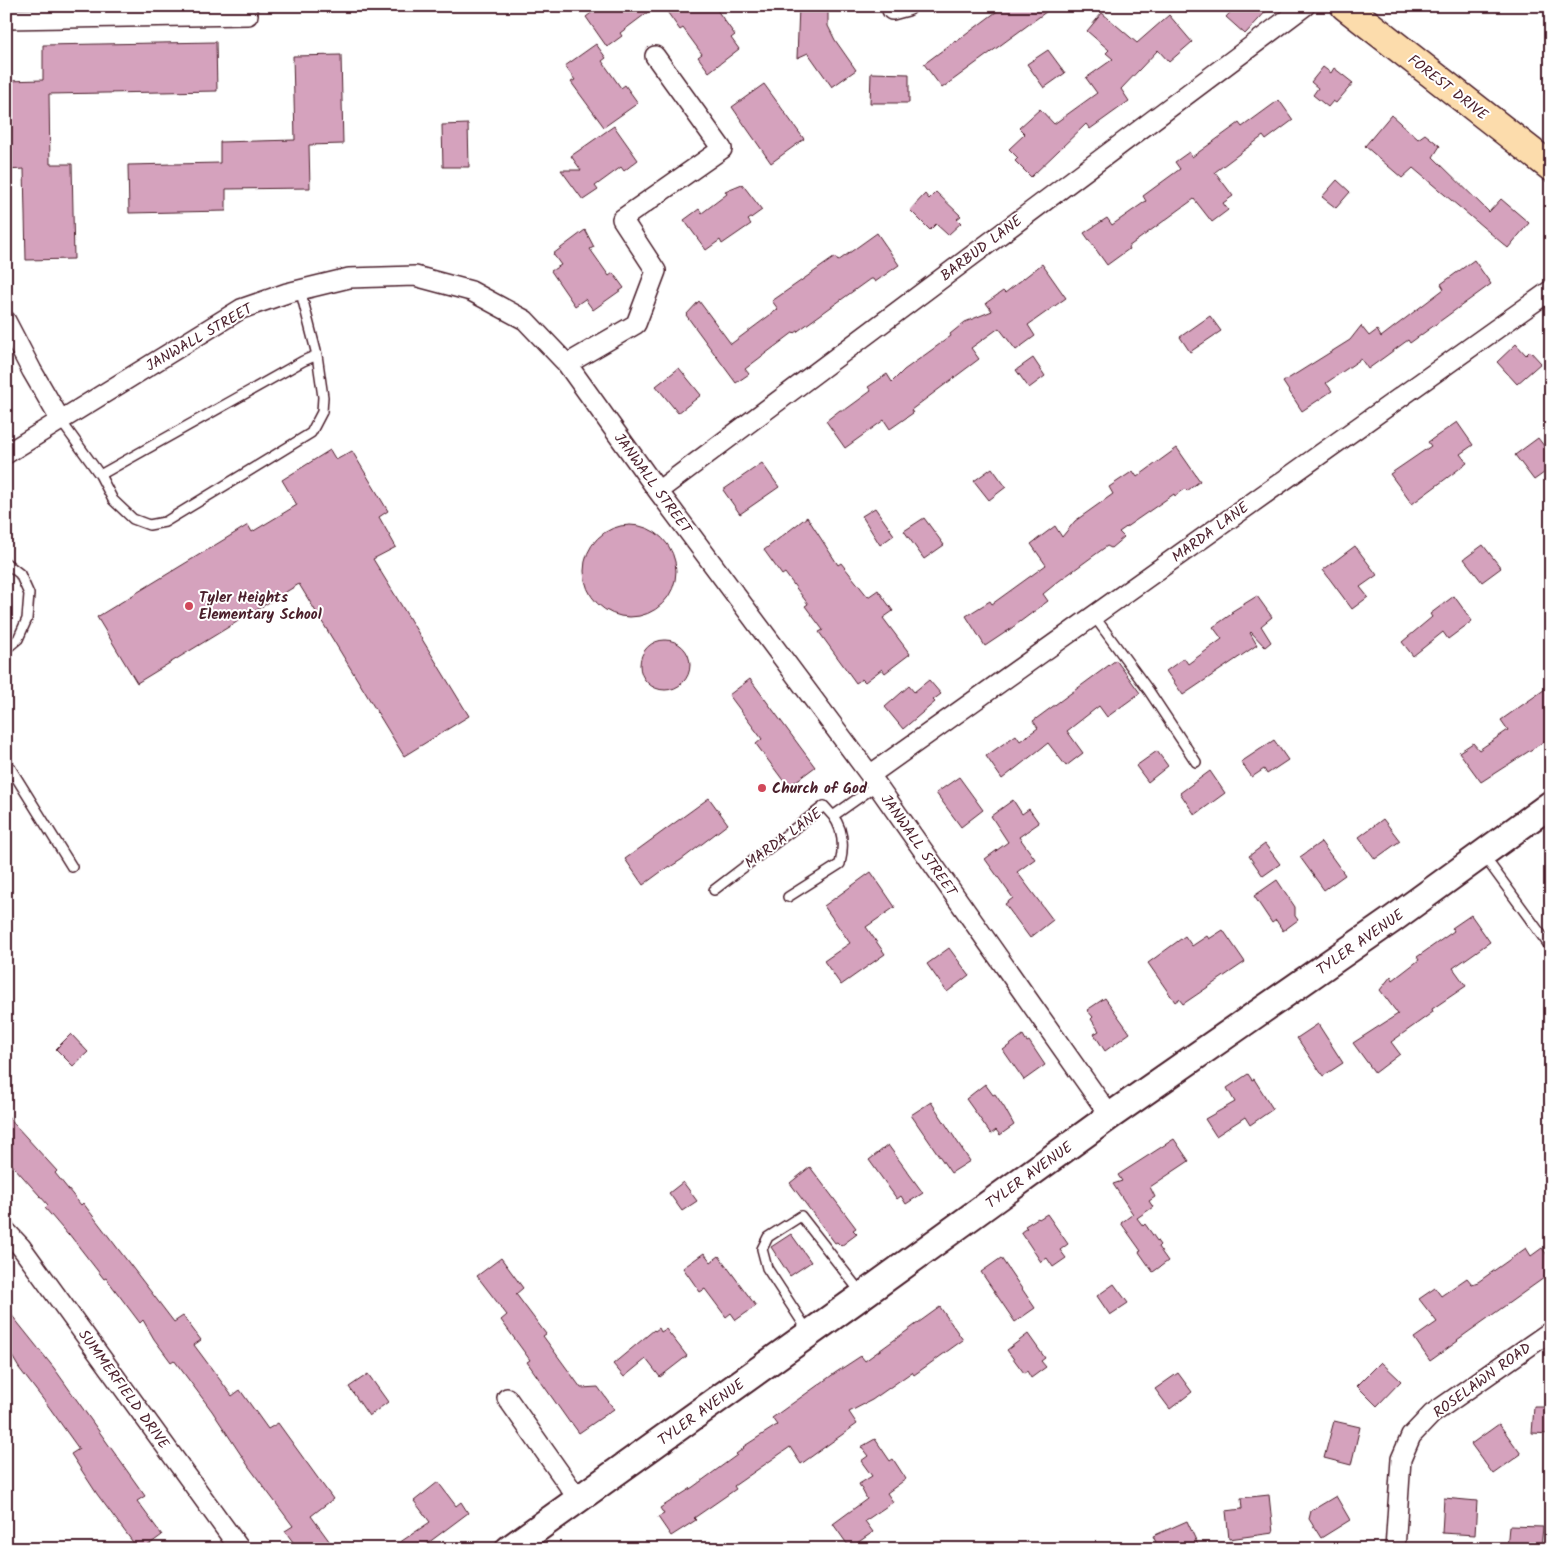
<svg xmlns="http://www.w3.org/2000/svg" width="1557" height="1555" font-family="Kalam,sans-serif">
  <rect width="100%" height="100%" fill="#fff"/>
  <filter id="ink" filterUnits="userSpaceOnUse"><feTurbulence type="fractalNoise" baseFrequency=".02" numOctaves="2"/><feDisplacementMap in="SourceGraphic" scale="10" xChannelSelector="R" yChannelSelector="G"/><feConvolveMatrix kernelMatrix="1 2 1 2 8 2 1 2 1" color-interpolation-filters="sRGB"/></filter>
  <g filter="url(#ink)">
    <!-- building -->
    <path fill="#d5a2bd" stroke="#4a1f2b" d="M600 6H656L620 33 622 36 607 47 586 17Z
      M663 6H714L735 35 731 38 739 49 709 72 698 57 702 54 683 28 680 30Z
      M799 6H828V26L835 40 856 70 832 87 808 53 797 58Z
      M1004 6H1054L942 88 924 64 955 41 956 42Z
      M1236 6H1271L1245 34 1226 17Z
      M1102 13 1137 43 1169 15 1192 42 1169 62 1158 50 1121 89 1129 101 1090 129 1086 124 1031 177 1015 161 1018 158 1009 149 1025 134 1019 128 1040 109 1054 124 1097 93 1086 78 1113 59 1106 53 1109 50 1087 31Z
      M216 42 217 91 49 94 50 164H72L74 259 26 260 24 169 6 170V81L43 80V45Z
      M596 44 606 58 602 61 621 88 625 85 638 103 604 127 571 82 575 80 565 66Z
      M1048 50 1065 73 1044 88 1027 64Z
      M341 55 343 144 309 145 310 188 226 189V211L129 213 128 165 220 163V142L295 140 293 56Z
      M1323 67 1331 73 1334 68 1353 83 1336 103 1333 101 1328 107 1313 95 1318 88 1311 82Z
      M871 73 909 74V103H870Z
      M764 84 804 139 771 163 732 107Z
      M1279 100 1293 120 1266 140 1263 136 1215 172 1233 196 1223 203 1228 210 1212 222 1194 199 1128 247 1129 249 1107 265 1084 233 1107 218 1112 225 1146 201 1143 196 1180 169 1175 162 1189 152 1192 157 1239 123 1242 127Z
      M1391 115 1418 139 1425 134 1440 146 1433 157 1489 212 1501 199 1529 223 1508 248 1413 168 1402 178 1365 146Z
      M468 124 469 167H443L442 125Z
      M614 126 638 160 624 171 621 167 617 170 595 186 598 190 583 200 561 170H581L571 156Z
      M1337 180 1350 192 1336 208 1322 197Z
      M742 184 762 210 748 220 751 224 722 244 720 240 706 250 684 220 699 209 702 213 727 194 725 191Z
      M936 192 961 216 957 219 961 223 948 235 936 224 930 230 910 210 925 194 929 199Z
      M585 230 594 247 590 249 609 276 613 273 624 288 593 310 585 299 575 306 551 271 561 265 553 254Z
      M877 233 899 265 875 282 873 279H870L795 333 794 332 745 369 749 374 736 383 686 315 699 301 731 344 778 309 772 301 835 257 838 261Z
      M1474 260 1491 284 1410 343 1408 340 1368 369 1361 359 1326 383 1332 391 1302 411 1283 382 1350 340 1361 326 1369 336 1377 330 1381 337 1444 289 1441 284Z
      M1042 264 1066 298 1028 325 1035 336 1016 350 999 328 971 348 979 359 911 410 913 413 890 429 884 420 845 448 826 421 840 410H845L871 391 868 387 887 374 892 382 904 370 951 336 950 334 965 322 992 311 986 303 1003 291 1005 293Z
      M1210 316 1221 331 1190 352 1180 337Z
      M1516 344 1526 355 1530 351 1541 363 1517 384 1497 362Z
      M1033 358 1045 376 1029 388 1016 370Z
      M679 368 701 395 678 413 656 386Z
      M1457 422 1473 445 1460 454 1467 463 1412 504 1390 474 1431 446 1428 442Z
      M1538 438 1551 455V468L1534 480 1515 455Z
      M1177 448 1200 481 1187 491 1185 489 1175 496 1174 494 1119 532 1124 537 1111 548 1107 546 1059 581 1043 594 1048 601 1009 630 985 646 966 616 990 601 992 604 1046 565 1031 544 1055 526 1062 537 1075 521 1113 494 1109 487 1133 471 1137 477Z
      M330 450 336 460 352 451 388 511 379 517 396 547 373 559 469 716 404 756 299 584 137 683 97 617 248 525 252 532 297 505 282 480Z
      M762 463 779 487 740 514 723 490Z
      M992 468 1006 487 989 500 974 481Z
      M875 508 894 535 880 545 862 516Z
      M807 517 838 565 841 563 868 597 878 590 893 611 883 618 910 654 885 673 882 669 865 682 862 679 856 683 819 632 823 630 805 606 808 604 785 573 782 575 764 550Z
      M924 518 944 545 924 559 904 531Z
      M584 571a46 46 0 1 1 92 0a46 46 0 1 1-92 0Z
      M1483 545 1501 568 1482 582 1464 559Z
      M1355 546 1377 575 1360 587 1368 597 1352 609 1323 570Z
      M1257 596 1272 617 1261 626 1271 642 1265 647 1251 632 1250 633 1257 645 1183 695 1166 671 1184 658 1188 664 1222 639 1213 627 1233 613 1231 612Z
      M1454 596 1472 621 1448 639 1443 632 1413 656 1402 642 1432 617 1430 614Z
      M640 665a25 25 0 1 1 50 0a25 25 0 1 1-50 0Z
      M1116 660 1140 693 1107 717 1099 706 1067 731 1083 753 1066 766 1048 743 1002 779 986 756 1016 735 1020 741 1038 728 1033 721Z
      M750 679 815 767 788 787 756 744 762 739 729 695Z
      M929 680 941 694 933 700 935 702 903 729 885 707 909 686 914 692Z
      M1551 685V737L1481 782 1459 752 1473 743 1479 750 1508 730 1501 720Z
      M1274 740 1288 760 1267 774 1264 769 1252 777 1241 762Z
      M1157 751 1168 766 1148 782 1136 766Z
      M1210 771 1225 793 1195 815 1180 793Z
      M959 777 983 810 961 827 936 793Z
      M709 798 728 824 681 860 670 867 669 866 643 885 625 859Z
      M1013 800 1022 814 1029 809 1039 823 1019 837 1035 859 1017 872 1053 920 1030 938 1005 904 1013 898 985 859 1008 842 991 816Z
      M1383 819 1400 841 1375 859 1359 837Z
      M1321 842 1345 875 1324 890 1300 857Z
      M1265 844 1280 864 1263 876 1249 856Z
      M871 872 895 907 866 927 885 954 841 985 824 961 850 943 824 906Z
      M1277 880 1295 907V916L1298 920 1283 931 1276 920 1272 923 1254 896Z
      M1471 915 1490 942 1453 968 1466 986 1432 1009 1433 1012 1391 1042 1400 1054 1375 1073 1353 1043 1398 1014 1380 990 1391 976 1393 980 1419 960 1417 957 1454 931 1452 928Z
      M1223 930 1245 962 1183 1004 1179 999 1175 1002 1148 963 1185 936 1192 946 1207 936 1209 939Z
      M949 948 969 975 947 992 927 964Z
      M1105 998 1130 1033 1105 1051 1094 1034 1099 1031 1091 1019 1093 1017 1087 1010Z
      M1318 1024 1343 1063 1323 1076 1297 1038Z
      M71 1034 88 1052 73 1066 56 1049Z
      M1023 1035 1027 1042 1029 1041 1045 1065 1024 1080 1003 1050Z
      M1248 1074 1252 1080 1254 1079 1273 1109 1250 1125 1245 1117 1216 1136 1205 1119 1235 1102 1227 1088Z
      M985 1084 993 1095 995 1094 1004 1107 1014 1125 1000 1135 996 1130 991 1134 966 1099Z
      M931 1102 970 1161 951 1173 911 1115Z
      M6 1115 57 1171 55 1173 81 1205 83 1203 174 1322 183 1316 201 1340 194 1345 232 1396 240 1390 268 1429 278 1423 333 1499 311 1516 335 1549H298L285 1531 293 1526 249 1467 212 1411 174 1360 171 1362 154 1339 143 1320 140 1323 106 1278 104 1279 69 1234 68 1235 45 1208 48 1205 6 1158Z
      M1174 1139 1189 1161 1150 1187 1155 1197 1149 1201 1153 1207 1137 1218 1143 1226 1145 1224 1160 1245 1158 1247 1168 1261 1153 1272 1139 1252 1141 1251 1121 1223 1133 1214 1113 1184 1122 1181 1118 1175Z
      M888 1145 923 1193 906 1204 901 1196 897 1199 869 1160Z
      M810 1167 856 1228 853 1230 857 1234 841 1246 837 1242 835 1243 790 1183Z
      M683 1182 697 1201 682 1211 669 1193Z
      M1047 1214 1068 1244 1060 1250 1066 1258 1053 1267 1047 1258 1041 1262 1021 1232 1027 1228 1025 1226 1038 1218 1039 1219Z
      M791 1234 811 1262 790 1276 771 1247Z
      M1526 1248 1531 1256 1542 1248 1551 1260V1273L1457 1340 1458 1341 1430 1361 1414 1338 1437 1322 1419 1299 1435 1288 1441 1296 1467 1278 1472 1284 1478 1282Z
      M704 1253 711 1262 719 1256 756 1306 736 1320 731 1313 726 1317 705 1289 700 1292 683 1268Z
      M501 1258 523 1288 516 1294 546 1334 543 1336 581 1388 598 1387 614 1409 579 1433 571 1422 570 1423 527 1362 530 1360 501 1320 507 1315 477 1276Z
      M1001 1258 1035 1308 1015 1322 981 1272Z
      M1114 1284 1128 1303 1110 1315 1097 1296Z
      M940 1307 963 1340 914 1375 912 1372 872 1400 849 1412 857 1424 801 1464 790 1447 734 1486 736 1489 694 1518 696 1520 671 1536 658 1517 664 1514 660 1508 693 1487 737 1455 736 1454 744 1448 743 1447 777 1425 772 1418 835 1373 861 1356 865 1361Z
      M6 1308 54 1368 145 1496 137 1501 162 1535 143 1549H138L97 1494 71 1454 79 1449 49 1407 19 1368 6 1346Z
      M659 1328 661 1332 666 1329 687 1356 660 1377 646 1359 624 1377 613 1364 654 1330 655 1331Z
      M1028 1334 1045 1358 1041 1361 1046 1367 1031 1378 1027 1371 1024 1373 1007 1350Z
      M1381 1362 1401 1381 1377 1406 1357 1386Z
      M1178 1373 1192 1392 1170 1409 1155 1389Z
      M368 1374 388 1402 369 1416 349 1387Z
      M1534 1407H1551V1434L1532 1433Z
      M1334 1421 1360 1427 1351 1465 1324 1458Z
      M1499 1424 1521 1454 1493 1474 1471 1444Z
      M875 1439 890 1461 893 1459 906 1479 887 1493 893 1502 865 1521 873 1532 850 1548 833 1524 867 1499 859 1484 872 1476 861 1461 868 1456 861 1447Z
      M438 1482 456 1506 461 1502 468 1513 420 1549H390L430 1522 414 1501Z
      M1269 1495 1273 1533 1229 1539 1226 1511 1242 1509 1241 1498Z
      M1336 1496 1350 1520 1321 1538 1309 1519 1311 1511Z
      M1444 1498 1477 1501 1475 1535 1442 1533Z
      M1187 1521 1200 1549H1159L1153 1536Z
      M1509 1526 1543 1527 1541 1549H1507Z"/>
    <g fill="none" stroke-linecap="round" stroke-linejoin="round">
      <!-- lane casing -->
      <g stroke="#4a1f2b" stroke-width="12">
        <path id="lane" d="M61 421 100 475 113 500 133 519 149 525 165 522 311 433 322 412 323 397 317 355
          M100 475 303 361 317 355 300 289
          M6 563 20 574 29 594 27 619 18 639 6 649
          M1094 616 1149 691 1196 762
          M6 761 72 867
          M1484 856 1551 948
          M714 890 824 806 833 816 877 785
          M788 897 840 864C844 847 844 830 833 816
          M808 1331 767 1268 762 1249 768 1237 801 1216 862 1294"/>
      </g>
      <!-- street casing -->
      <g stroke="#4a1f2b" stroke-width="22">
        <path id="street" d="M892 10 907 6
          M6 19 248 15
          M6 321 32 371 61 421
          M567 364 636 324 656 271 622 219 722 149 655 56
          M6 454 241 309 287 293 349 278 415 276 471 291 525 320 567 364 658 491 870 775 1110 1116
          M658 491 1305 6
          M870 775 1551 290
          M6 1231 21 1247 240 1549
          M507 1398 579 1500
          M1395 1549 1401 1459 1411 1436 1432 1414 1551 1331"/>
      </g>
      <!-- secondary casing -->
      <g stroke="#4a1f2b" stroke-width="30">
        <path id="secondary" d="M509 1549 863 1295 1110 1116 1393 919 1551 804"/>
      </g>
      <!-- primary casing -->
      <g stroke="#4a1f2b" stroke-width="31">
        <path id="primary" d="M1345 6 1551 167"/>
      </g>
      <!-- lane -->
      <use href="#lane" stroke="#fff" stroke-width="9"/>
      <!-- street -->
      <use href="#street" stroke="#fff" stroke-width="19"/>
      <!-- secondary -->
      <use href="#secondary" stroke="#fff" stroke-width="26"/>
      <!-- primary -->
      <use href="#primary" stroke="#fcdcac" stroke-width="28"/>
    </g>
  </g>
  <!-- markers -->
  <g fill="#d1495b" stroke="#fff" stroke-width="2">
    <circle cx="189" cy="606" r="5"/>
    <circle cx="762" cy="788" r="5"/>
  </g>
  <g text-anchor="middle" stroke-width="4" stroke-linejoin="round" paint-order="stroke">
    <!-- street labels -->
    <g font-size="15" fill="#4a1f2b" stroke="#fff">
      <text transform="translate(1448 87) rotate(38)" y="5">FOREST DRIVE</text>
      <text transform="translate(981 248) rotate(-37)" y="5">BARBUD LANE</text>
      <text transform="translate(199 337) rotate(-30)" y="5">JANWALL STREET</text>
      <text transform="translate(653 483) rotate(54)" y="5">JANWALL STREET</text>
      <text transform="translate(1210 532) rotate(-36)" y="5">MARDA LANE</text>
      <text transform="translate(783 838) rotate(-36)" y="5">MARDA LANE</text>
      <text transform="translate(919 845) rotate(55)" y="5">JANWALL STREET</text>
      <text transform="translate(1360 942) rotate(-35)" y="5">TYLER AVENUE</text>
      <text transform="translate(1029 1175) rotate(-36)" y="5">TYLER AVENUE</text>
      <text transform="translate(1482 1380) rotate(-36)" y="5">ROSELAWN ROAD</text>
      <text transform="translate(124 1389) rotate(54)" y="5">SUMMERFIELD DRIVE</text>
      <text transform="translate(701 1412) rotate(-36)" y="5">TYLER AVENUE</text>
    </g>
    <!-- poi labels -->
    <g font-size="15" font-weight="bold" fill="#4a1f2b" stroke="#fff" text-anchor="start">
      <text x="199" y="602">Tyler Heights<tspan x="199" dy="17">Elementary School</tspan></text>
      <text x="772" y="793">Church of God</text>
    </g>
  </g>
  <!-- margin -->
  <rect width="1557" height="1555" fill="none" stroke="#fff" stroke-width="25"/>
  <rect x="12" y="12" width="1532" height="1530" fill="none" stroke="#4a1f2b" stroke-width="2" filter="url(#ink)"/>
</svg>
